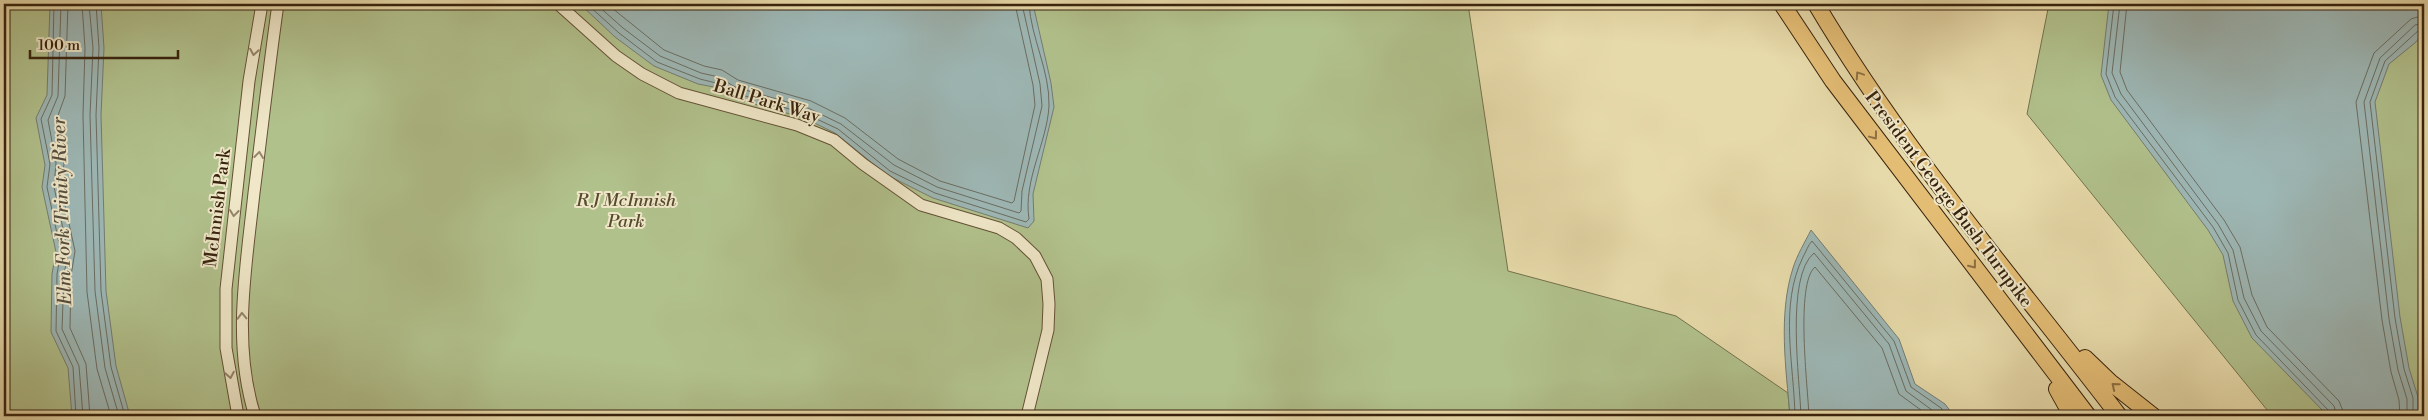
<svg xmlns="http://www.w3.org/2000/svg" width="2428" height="420" font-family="'Libre Bodoni',serif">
  <rect width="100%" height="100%" fill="#e7daaa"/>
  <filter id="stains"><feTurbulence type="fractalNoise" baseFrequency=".004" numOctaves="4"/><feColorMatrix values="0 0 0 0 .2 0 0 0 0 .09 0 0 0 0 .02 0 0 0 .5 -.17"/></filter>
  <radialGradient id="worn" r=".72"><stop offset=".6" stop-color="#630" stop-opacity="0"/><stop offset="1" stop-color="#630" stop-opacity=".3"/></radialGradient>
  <!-- green -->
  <path fill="#b1c18c" stroke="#74724d" d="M4 4H1468L1508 271 1676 316 1788 393 1790 416H4Z
    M2049 4H2424V416H2272L2027 114Z"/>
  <!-- water -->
  <path fill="#9db7b5" stroke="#757c72" d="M50 4H101L104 48 101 115 106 291 116 366 130 416H72L68 368 51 332 52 274 56 252 42 187 45 165 36 118 47 95Z
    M580 4H1033L1051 83 1054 107 1033 194 1034 221 1028 228 933 198 887 175 835 133 804 118 730 97 714 87 698 84 654 66 615 37Z
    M2109 4H2424V32L2416 42 2389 64 2375 102 2400 317 2409 368 2418 397V416H2328L2252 338 2233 301 2223 255 2208 230 2111 100 2101 75Z
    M1811 230 1899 339 1915 384 1945 404 1954 416H1790C1786 368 1778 315 1793 268 1797 255 1805 242 1811 230Z"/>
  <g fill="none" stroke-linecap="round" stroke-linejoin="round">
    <!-- shore -->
    <path stroke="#6a6d62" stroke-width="1" d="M54 4 52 95 41 119 50 164 47 187 61 252 57 274 56 331 73 367 76 416
      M61 4 58 96 48 120 56 163 54 187 68 252 64 275 62 329 79 366 83 416
      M68 4 65 96 56 121 64 164 61 187 75 251 71 276 70 328 86 364 90 416
      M82 4 85 48 83 115 87 292 97 369 111 416
      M89 4 93 48 90 115 95 291 105 368 119 416
      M96 4 99 48 96 115 101 291 111 367 125 416
      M587 4 619 33 657 62 700 79 716 83 732 92 806 114 838 129 890 171 935 193 1026 222 1029 219C1023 180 1047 143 1049 106 1050 71 1031 38 1029 4
      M596 4 623 28 660 56 701 73 719 77 735 87 808 108 841 124 894 165 937 187 1019 213 1021 211 1022 191 1042 106 1040 84 1022 4
      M607 4 664 50 704 66 722 70 738 80 811 101 845 118 898 159 940 181 1012 203 1014 201 1035 105 1033 85 1015 4
      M2114 4 2106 74 2115 97 2213 227 2228 253 2238 300 2256 335 2329 411 2331 416
      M2120 4 2112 73 2121 94 2218 224 2233 250 2244 298 2261 331 2334 406 2337 416
      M2127 4 2120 72 2127 90 2224 220 2240 247 2252 295 2267 327 2339 401 2345 416
      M1795 416C1794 364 1779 306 1803 257 1806 252 1808 245 1812 241L1894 341 1911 387 1941 408 1947 416
      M1801 416C1800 381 1785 277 1814 253L1889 344 1906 391 1940 416
      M1809 416C1808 389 1795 284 1815 267L1882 348 1899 394 1929 416
      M2400 416 2399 400 2391 372 2382 320 2356 102 2374 53 2411 19 2424 15
      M2407 416V399L2398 370 2389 319 2364 102 2380 58 2415 25 2424 23
      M2413 416V398L2404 369 2395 318 2370 102 2385 61 2419 30 2424 29"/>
    <!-- minor casing -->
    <g stroke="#645135" stroke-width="13">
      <path id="minor" d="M558 4 616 56 642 74 679 93 797 125 834 140 863 164 921 205 999 228 1016 238 1035 256 1047 279 1049 304 1048 330 1027 416
        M238 416 226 348V289L249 81 262 4
        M255 416C232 344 246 267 254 193 262 130 269 67 278 4"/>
    </g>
    <!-- highway casing -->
    <g stroke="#38230e" stroke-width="18">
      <path id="highway" d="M1782 4 1833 81 2088 416
        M1816 4C1903 151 2015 280 2119 416
        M2085 358 2110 382 2153 416
        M2057 389 2072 416"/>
    </g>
    <!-- minor -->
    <use href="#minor" stroke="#efe7c8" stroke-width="11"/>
    <!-- highway -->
    <use href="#highway" stroke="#e4bd75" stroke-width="16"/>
  </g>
  <!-- one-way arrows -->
  <defs><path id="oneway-chevron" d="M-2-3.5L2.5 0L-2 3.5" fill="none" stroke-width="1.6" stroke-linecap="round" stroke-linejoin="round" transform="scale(1.25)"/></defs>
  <g stroke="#94856b">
    <use href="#oneway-chevron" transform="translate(254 52) rotate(99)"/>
    <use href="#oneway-chevron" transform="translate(259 155) rotate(-83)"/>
    <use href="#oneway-chevron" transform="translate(234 213) rotate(97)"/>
    <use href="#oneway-chevron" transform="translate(242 316) rotate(-92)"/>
    <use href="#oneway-chevron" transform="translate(230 375) rotate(80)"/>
  </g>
  <g stroke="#8e7042">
    <use href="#oneway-chevron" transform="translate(1859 75) rotate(-124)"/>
    <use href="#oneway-chevron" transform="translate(1874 136) rotate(53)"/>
    <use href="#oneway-chevron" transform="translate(1973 265) rotate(52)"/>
    <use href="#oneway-chevron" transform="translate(2115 386) rotate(-141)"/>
  </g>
  <g text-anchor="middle" stroke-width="4" stroke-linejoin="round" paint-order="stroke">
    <!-- street labels -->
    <g font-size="18" fill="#38230e" stroke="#efe7c8">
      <text transform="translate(767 101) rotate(17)" y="6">Ball Park Way</text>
      <text transform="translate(1949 199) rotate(53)" y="6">President George Bush Turnpike</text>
      <text transform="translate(217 208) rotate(-83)" y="6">McInnish Park</text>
    </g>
    <!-- park labels -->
    <g font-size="18" font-style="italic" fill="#564a2e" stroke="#efe7c8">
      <text x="626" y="206">R J McInnish<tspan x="626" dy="21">Park</tspan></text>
    </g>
    <!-- water labels -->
    <g font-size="19" font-style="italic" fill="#564f40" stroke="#efe7c8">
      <text transform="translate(61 211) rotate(-92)" y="7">Elm Fork Trinity River</text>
    </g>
  </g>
  <!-- margin -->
  <rect width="2428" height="420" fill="none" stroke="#e7daaa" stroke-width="20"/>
  <rect x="5" y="5" width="2418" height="410" fill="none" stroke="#38230e" stroke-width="2.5"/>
  <rect x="10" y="10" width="2408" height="400" fill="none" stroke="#38230e"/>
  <!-- scale -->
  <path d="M30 50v8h148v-8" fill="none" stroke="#38230e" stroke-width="2.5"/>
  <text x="38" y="50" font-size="15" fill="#38230e" stroke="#efe7c8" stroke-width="4" paint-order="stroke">100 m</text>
  <rect width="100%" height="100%" filter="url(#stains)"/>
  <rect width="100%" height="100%" fill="url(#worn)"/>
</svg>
